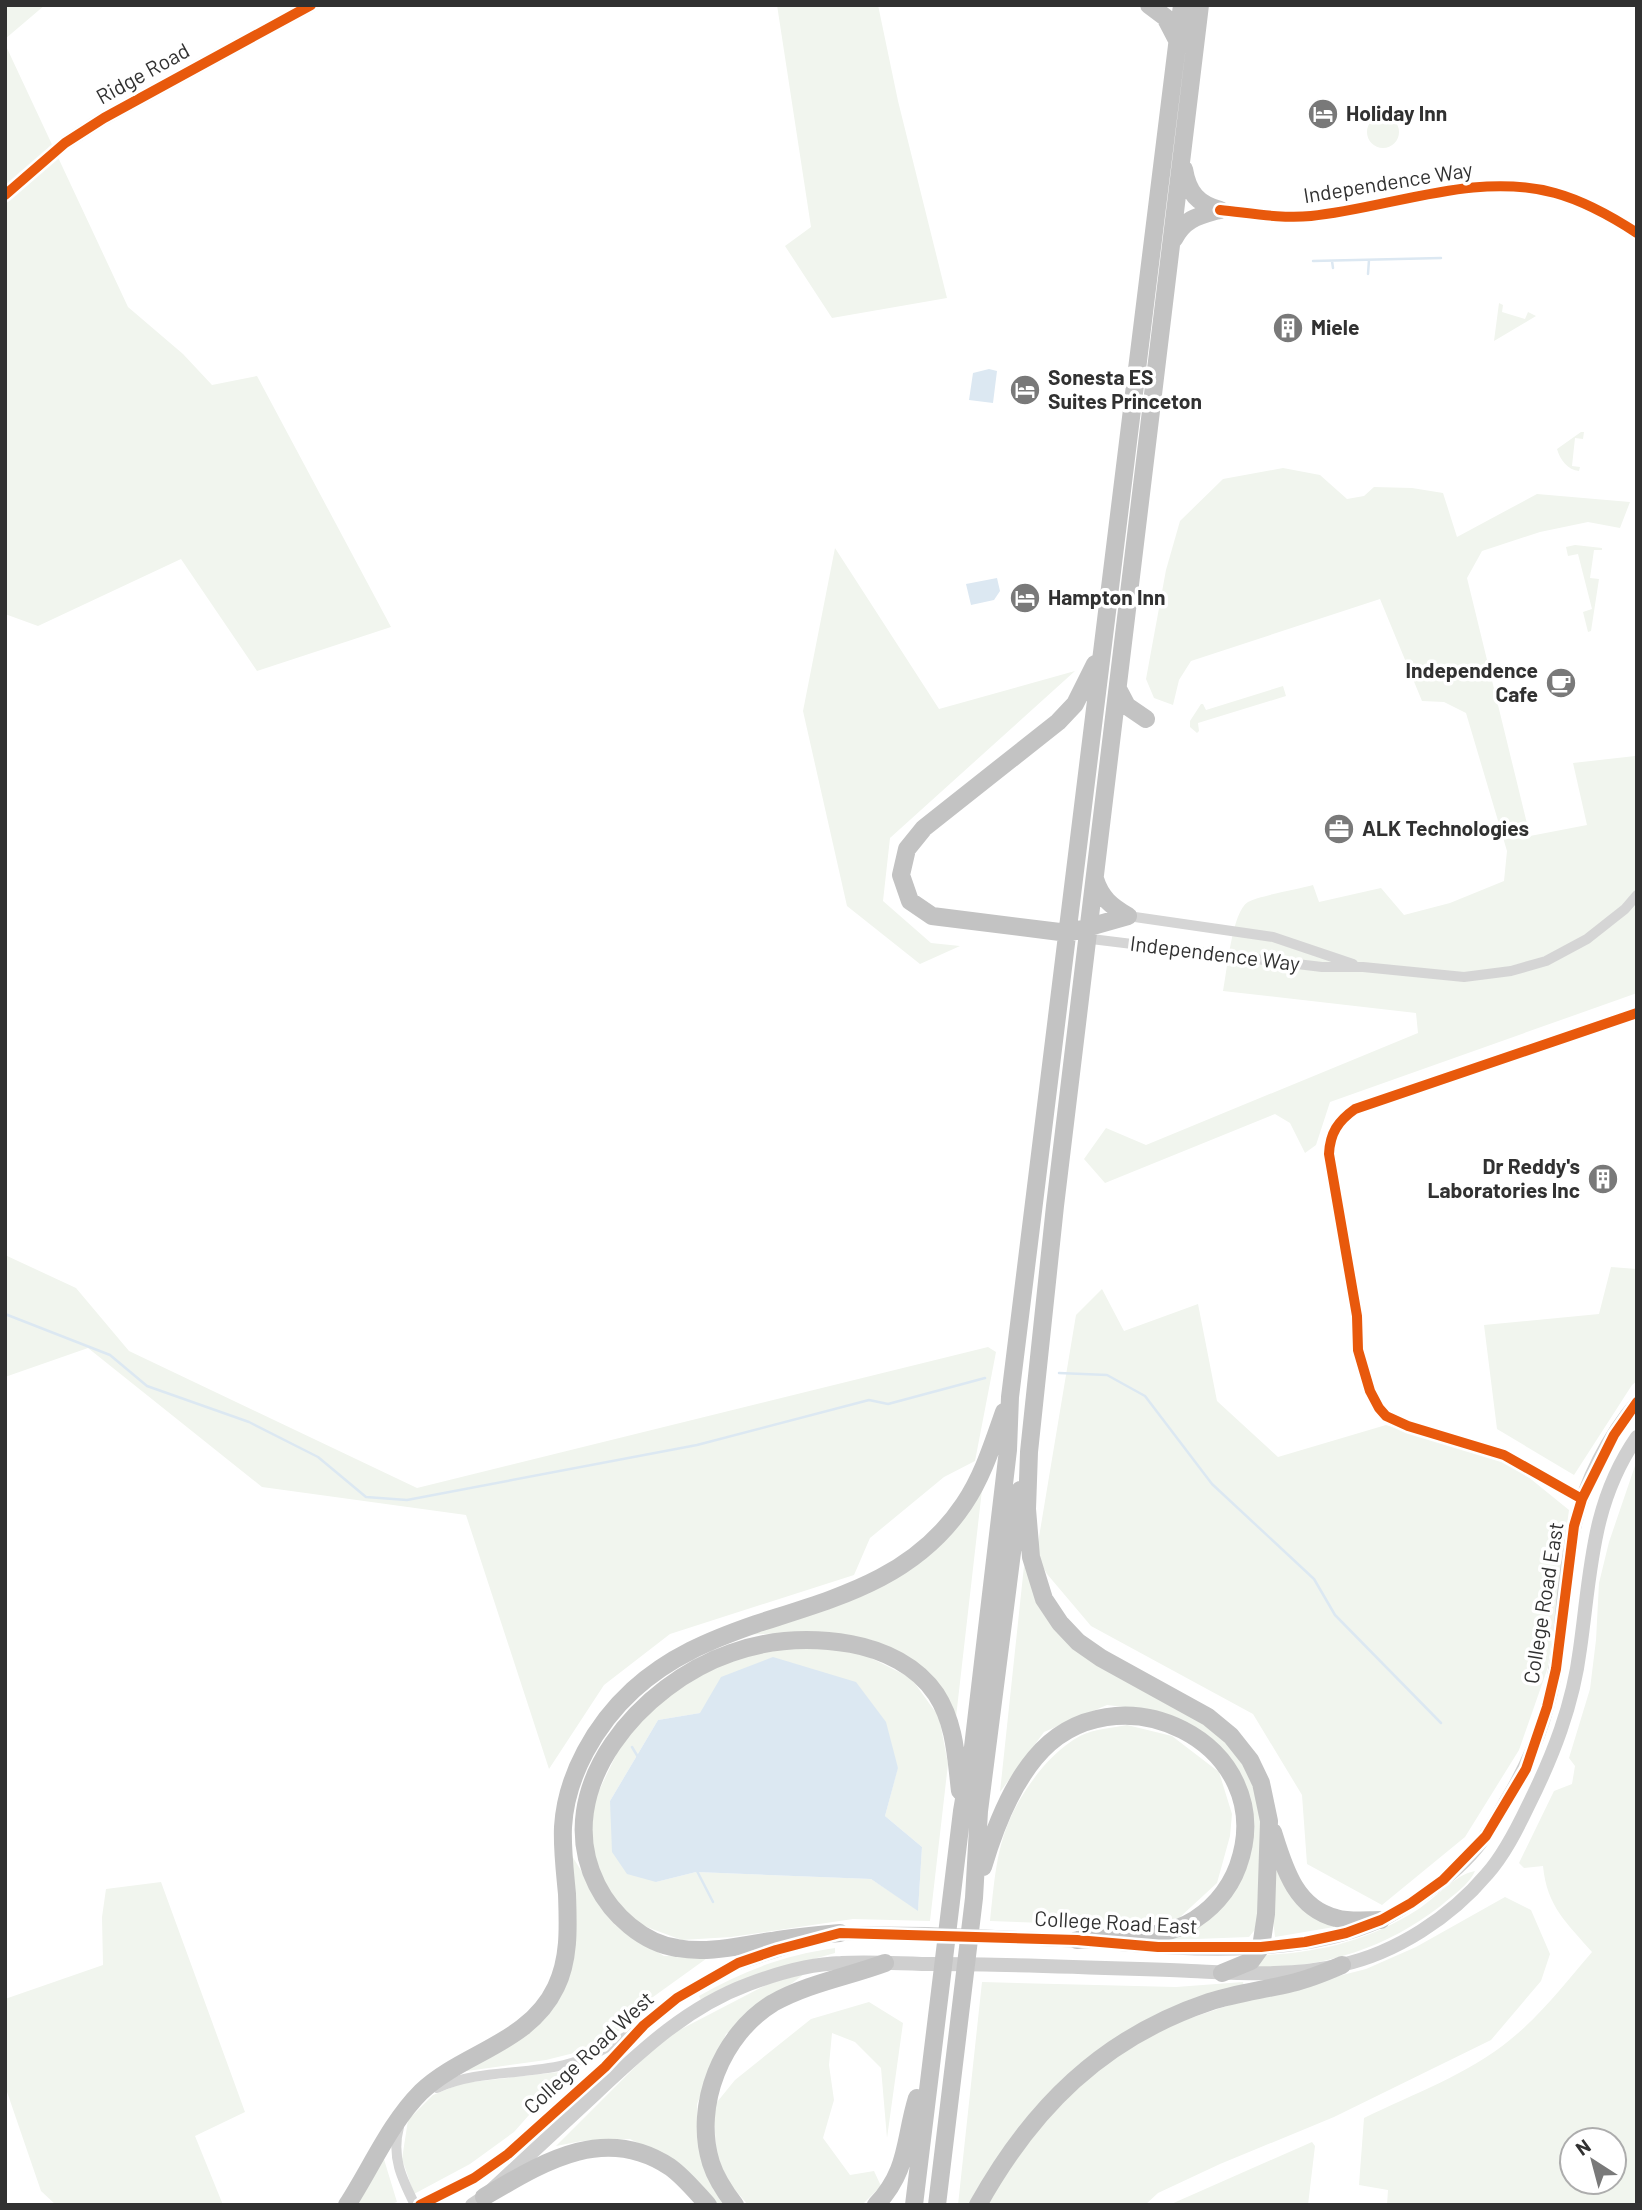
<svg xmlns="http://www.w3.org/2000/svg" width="1642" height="2210" font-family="Barlow,sans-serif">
  <rect width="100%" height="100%" fill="#fff"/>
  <!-- green -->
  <path fill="#f1f5ee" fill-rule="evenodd" d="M5 5H45L5 39Z
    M777 5H878L898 101 947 298 832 318 785 246 811 227Z
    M5 44 128 307 183 354 212 385 257 376 391 627 257 671 181 559 38 626 5 614Z
    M1367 132a16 16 0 1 1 32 0a16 16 0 1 1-32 0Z
    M1499 303 1503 305 1502 312 1525 319 1528 312 1536 316 1494 341Z
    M1581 432H1584L1583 439 1575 438 1572 466 1580 467 1579 471C1568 470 1560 460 1557 449Z
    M1283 468 1320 475 1347 499 1364 496 1374 487 1412 488 1443 493 1457 537 1537 494 1630 502 1620 528 1588 522 1540 532 1482 551 1467 578 1530 836 1587 825 1573 763 1635 756 1637 753V993L1330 1102 1316 1145 1305 1153 1290 1123 1275 1114 1105 1183 1084 1159 1106 1128 1146 1145 1418 1033 1416 1013 1223 991C1227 972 1232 911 1248 902 1258 896 1299 889 1313 885L1319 902 1381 888 1404 915 1450 903 1504 881 1507 851 1466 713 1444 702 1422 701 1380 599 1191 661 1179 680 1173 705 1154 698 1146 679 1166 570 1180 521 1223 479Z
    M1575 545 1602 548V550H1594L1590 578 1599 579 1591 631 1588 632 1583 612 1592 609 1578 554 1568 556 1566 547Z
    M835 548 939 709 1075 671 890 838 883 901 931 943 960 946 920 964 847 906 803 711Z
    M1283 686 1286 696 1198 723 1199 731 1197 733 1190 727V721L1201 704H1203L1206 710Z
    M5 1255 76 1288 129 1351 417 1488 988 1347 996 1352 975 1461 944 1477 870 1538 854 1575 670 1634 604 1685 549 1769 466 1515 262 1487 88 1348 5 1377Z
    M1611 1267 1637 1269V1381L1632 1385 1574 1475 1497 1429 1484 1325 1599 1314Z
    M1102 1289 1124 1331 1198 1304 1217 1401 1278 1457 1386 1425 1511 1463 1569 1510 1548 1667 1519 1750 1465 1837 1382 1905 1307 1864 1302 1795 1253 1714 1091 1626 1047 1574 1036 1555 1076 1315Z
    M1637 1460V2205H1387L1388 2190 1359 2185 1364 2118C1413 2094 1469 2074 1511 2039 1542 2014 1566 1982 1592 1952 1567 1923 1547 1907 1543 1866L1524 1868 1519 1863 1554 1791 1572 1784 1575 1766 1569 1758 1590 1689 1596 1640 1599 1583 1609 1542ZM1572 2140H1614V2182H1572Z
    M983 1481 955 1726 912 1663 872 1640 817 1632 737 1635 878 1587Z
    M1024 1566C1034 1588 1052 1629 1070 1643 1125 1685 1230 1715 1253 1784 1269 1828 1259 1881 1257 1927L1249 1937 1170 1940 1247 1867 1251 1846 1253 1819 1250 1803 1243 1782 1230 1759 1207 1735 1184 1722 1158 1711 1107 1705 1044 1732 1000 1792Z
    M772 1645 859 1652 911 1678 939 1717 948 1764 930 1921 853 1919 731 1937 682 1940 644 1926 619 1909 595 1874 586 1818 626 1734 695 1671ZM700 1713 898 1767 885 1816 922 1847 918 1910 871 1879 696 1872 656 1882 610 1801 658 1720Z
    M1127 1725 1172 1736 1219 1772 1232 1814 1230 1836 1217 1883 1179 1918 1132 1926 990 1921C996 1866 997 1831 1030 1784 1044 1764 1059 1748 1080 1736 1093 1729 1113 1728 1127 1725Z
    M572 1856 615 1925 664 1956H710L653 1997 620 2030 578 2052 546 2060 460 2072 564 1990Z
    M1275 1857 1334 1925V1927L1275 1937 1273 1919Z
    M1475 1871C1471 1881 1459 1891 1450 1898 1396 1945 1324 1970 1253 1967L1263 1955C1319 1953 1370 1940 1417 1910 1436 1898 1454 1875 1475 1871Z
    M161 1882 245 2112 195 2136 223 2205H56L41 2191 5 2086V1999L103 1965 102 1917 106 1889Z
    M1505 1897 1531 1910 1550 1954 1541 1981 1491 2040 1334 2117 1220 2164 1158 2193 1145 2205H986L1016 2153 1079 2083 1149 2032 1248 1999 1366 1969 1416 1947Z
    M835 1948V1953L756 1975 701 2000 699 1996C742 1971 785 1955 835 1948Z
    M804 1974 726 2034 697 2104 700 2152 713 2189 726 2205H716L676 2162 630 2139 582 2141 556 2146 664 2038 770 1983Z
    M982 1982 1176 1987 1243 1982 1244 1986 1162 2013 1079 2064 996 2160 971 2205H958Z
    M869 2002 903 2023 887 2138 881 2068 855 2042 832 2033 829 2065 834 2100 823 2138 850 2175 874 2171 881 2186 862 2205H748L718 2170 713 2107 735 2080 811 2019Z
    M568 2071 514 2132 470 2164 414 2194 402 2159 408 2120 433 2095 463 2083Z
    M1312 2142 1315 2146 1308 2205H1169Z
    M383 2156 397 2202 388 2205H350Z"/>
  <!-- water -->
  <path fill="#dce8f2" d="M989 369 997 371 993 403 969 400 973 373Z
    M997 578 1000 591 994 600 971 605 966 584Z
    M773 1657 856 1682 886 1722 898 1768 885 1816 922 1847 918 1911 871 1879 696 1872 656 1882 627 1874 612 1852 610 1801 658 1720 700 1713 721 1677Z"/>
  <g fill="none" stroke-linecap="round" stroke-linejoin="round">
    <!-- stream -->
    <path stroke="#dce8f2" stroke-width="2.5" d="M1313 261 1441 258
      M1332 261 1333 268
      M1368 274 1369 260
      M5 1314 110 1355 147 1386 249 1422 318 1457 366 1497 407 1500 697 1445 869 1400 888 1404 985 1378
      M1059 1373 1107 1375 1145 1396 1212 1484 1314 1579 1335 1615 1441 1723
      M632 1747 638 1757
      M697 1871 713 1902"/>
    <!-- street -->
    <path stroke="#d5d5d5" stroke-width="10" d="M1220 210C1250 213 1281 219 1311 216 1391 208 1475 171 1555 193 1584 201 1611 216 1637 233
      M1128 916 1273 937 1353 964
      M1083 938 1322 967H1363L1464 977 1511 971 1546 961 1587 939 1625 909 1637 895
      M1582 1499 1504 1455 1408 1426 1386 1416 1379 1408 1370 1391 1358 1350 1357 1316 1329 1154C1330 1133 1338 1121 1355 1109L1637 1013
      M437 2088C476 2070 522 2075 564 2065 589 2059 610 2046 632 2033
      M399 2127C391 2157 402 2179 415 2205"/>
    <!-- secondary -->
    <path stroke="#cfcfcf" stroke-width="14" d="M5 195 65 143 104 118 311 5
      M830 1935 840 1933 928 1934 1085 1941
      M1120 1944C1201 1951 1305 1955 1380 1921 1399 1912 1417 1899 1434 1887 1453 1873 1473 1855 1486 1835 1493 1825 1499 1814 1505 1803 1530 1762 1549 1714 1556 1665 1563 1619 1564 1570 1575 1524 1585 1482 1608 1436 1637 1402
      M420 2205 474 2178 508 2154 605 2067 644 2025 677 1998 738 1963 800 1943
      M472 2205 484 2197C521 2163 558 2128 595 2094 642 2050 687 2007 749 1984 778 1973 810 1964 841 1963 873 1961 905 1964 937 1964 1021 1964 1106 1968 1191 1971 1240 1973 1292 1977 1341 1965 1396 1953 1451 1917 1487 1874 1504 1855 1517 1829 1528 1806 1553 1756 1573 1705 1580 1649 1591 1572 1591 1503 1637 1437"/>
    <!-- highway -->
    <path stroke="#c3c3c3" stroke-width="18" d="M1149 5 1165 17 1177 40
      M1200 5 1055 1206 1029 1452 1027 1509 1031 1557 1044 1599 1060 1623 1078 1642 1101 1658 1208 1717 1231 1736 1250 1760 1261 1783 1269 1821 1266 1914 1261 1947 1251 1961 1222 1973
      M1184 169C1188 193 1198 204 1220 210
      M1174 239C1184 219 1198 216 1219 210
      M1095 664 1075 704 1058 722 924 828 907 849 901 875 910 901 932 916 1068 933 1128 916
      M1118 689 1127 706 1146 719
      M1095 879C1101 898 1111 906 1128 916
      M1273 1832C1284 1867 1295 1908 1336 1918 1349 1922 1367 1920 1381 1920
      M983 1867C994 1830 1010 1788 1035 1758 1114 1662 1282 1743 1238 1866 1229 1891 1210 1912 1187 1924 1155 1940 1112 1937 1077 1940
      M840 1933C817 1935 795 1937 772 1941 741 1945 709 1954 677 1948 643 1943 612 1915 597 1885 548 1788 643 1683 731 1653 770 1639 811 1637 851 1644 884 1650 917 1666 936 1694 955 1723 956 1757 960 1791
      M484 2197C542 2163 604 2123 670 2167 684 2177 696 2192 708 2205
      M347 2205C371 2168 390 2123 421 2092 463 2052 529 2044 556 1987 570 1958 568 1925 567 1894 565 1872 562 1849 563 1827 566 1775 596 1724 633 1690 669 1657 710 1640 756 1624 836 1598 914 1579 964 1504 983 1476 993 1443 1004 1412
      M735 2205C725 2192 716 2179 711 2163 693 2105 722 2034 773 2003 809 1983 847 1977 885 1963
      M876 2205C909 2170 904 2140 917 2098
      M914 2205 962 1811 973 1747 1008 1450 1010 1397 1182 5
      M937 2205 974 1898 979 1811 1020 1490
      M978 2205C1032 2108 1102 2038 1209 2002 1236 1993 1264 1990 1292 1983 1309 1979 1326 1972 1342 1965"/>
    <!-- cycleway casing -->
    <g stroke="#fff" stroke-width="15">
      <path id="cycleway" d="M5 195 65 143 104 118 311 5
        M1220 210C1250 213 1281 219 1311 216 1391 208 1475 171 1555 193 1584 201 1611 216 1637 233
        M1582 1499 1504 1455 1408 1426 1386 1416 1379 1408 1370 1391 1358 1350 1357 1316 1329 1154C1330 1133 1338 1121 1355 1109L1637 1013
        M420 2205 474 2178 508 2154 605 2067 644 2025 677 1998 738 1963 776 1950 840 1933 1077 1940 1158 1947H1261L1305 1942 1346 1933 1381 1920 1411 1903 1443 1880 1486 1836 1526 1769 1547 1707 1556 1669 1574 1526 1582 1499 1614 1435 1637 1402"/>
    </g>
    <!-- cycleway -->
    <use href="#cycleway" stroke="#e8590c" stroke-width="10"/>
  </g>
  <!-- icons -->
  <defs>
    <g id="hotel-disc" transform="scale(1.575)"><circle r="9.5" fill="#797979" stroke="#fff"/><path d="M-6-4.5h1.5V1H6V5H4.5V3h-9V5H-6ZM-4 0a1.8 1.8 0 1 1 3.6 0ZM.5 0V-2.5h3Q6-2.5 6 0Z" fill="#fff"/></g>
    <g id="building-disc" transform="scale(1.575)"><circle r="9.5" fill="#797979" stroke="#fff"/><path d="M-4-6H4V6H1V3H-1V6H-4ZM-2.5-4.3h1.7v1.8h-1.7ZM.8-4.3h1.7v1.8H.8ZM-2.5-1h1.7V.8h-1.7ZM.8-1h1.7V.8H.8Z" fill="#fff"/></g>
    <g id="cafe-disc" transform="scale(1.575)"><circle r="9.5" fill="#797979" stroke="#fff"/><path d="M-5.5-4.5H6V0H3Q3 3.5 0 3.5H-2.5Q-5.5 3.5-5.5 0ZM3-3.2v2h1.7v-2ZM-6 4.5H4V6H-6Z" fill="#fff"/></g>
    <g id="office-disc" transform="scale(1.575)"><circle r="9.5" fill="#797979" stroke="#fff"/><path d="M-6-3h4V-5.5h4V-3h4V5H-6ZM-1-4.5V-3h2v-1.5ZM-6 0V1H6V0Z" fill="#fff"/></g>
  </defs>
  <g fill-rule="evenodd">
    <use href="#hotel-disc" x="1323" y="114"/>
    <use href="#building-disc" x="1288" y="328"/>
    <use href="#hotel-disc" x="1025" y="390"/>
    <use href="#hotel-disc" x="1025" y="598"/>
    <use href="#cafe-disc" x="1561" y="683"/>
    <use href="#office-disc" x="1339" y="829"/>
    <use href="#building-disc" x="1603" y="1179"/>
  </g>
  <g text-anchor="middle" stroke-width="7" stroke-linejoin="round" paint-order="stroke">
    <!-- street labels -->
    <g font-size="21" fill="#313131" stroke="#fff">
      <text transform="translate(143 74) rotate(-29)" y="7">Ridge Road</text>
      <text transform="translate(1388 183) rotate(-9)" y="7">Independence Way</text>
      <text transform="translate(1215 954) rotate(7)" y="7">Independence Way</text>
      <text transform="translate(1544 1603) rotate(-81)" y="7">College Road East</text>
      <text transform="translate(1116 1923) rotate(3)" y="7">College Road East</text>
      <text transform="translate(589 2053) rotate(-43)" y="7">College Road West</text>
    </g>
    <!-- poi labels -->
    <g font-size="21" font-weight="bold" fill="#313131" stroke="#fff" text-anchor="start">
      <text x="1346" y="121">Holiday Inn</text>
      <text x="1311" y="335">Miele</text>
      <text x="1048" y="385">Sonesta ES<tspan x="1048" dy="24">Suites Princeton</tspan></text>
      <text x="1048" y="605">Hampton Inn</text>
      <text x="1538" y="678" text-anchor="end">Independence<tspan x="1538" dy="24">Cafe</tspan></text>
      <text x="1362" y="836">ALK Technologies</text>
      <text x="1580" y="1174" text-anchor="end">Dr Reddy's<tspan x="1580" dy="24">Laboratories Inc</tspan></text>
    </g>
  </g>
  <!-- border -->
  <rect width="1642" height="2210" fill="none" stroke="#313131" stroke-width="14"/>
  <!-- north arrow -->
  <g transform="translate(1593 2161) rotate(324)"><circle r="33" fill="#ffffff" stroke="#adadad" stroke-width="2"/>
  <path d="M0-5L12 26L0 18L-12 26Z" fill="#797979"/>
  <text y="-10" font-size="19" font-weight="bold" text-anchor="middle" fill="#313131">N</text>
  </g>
</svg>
